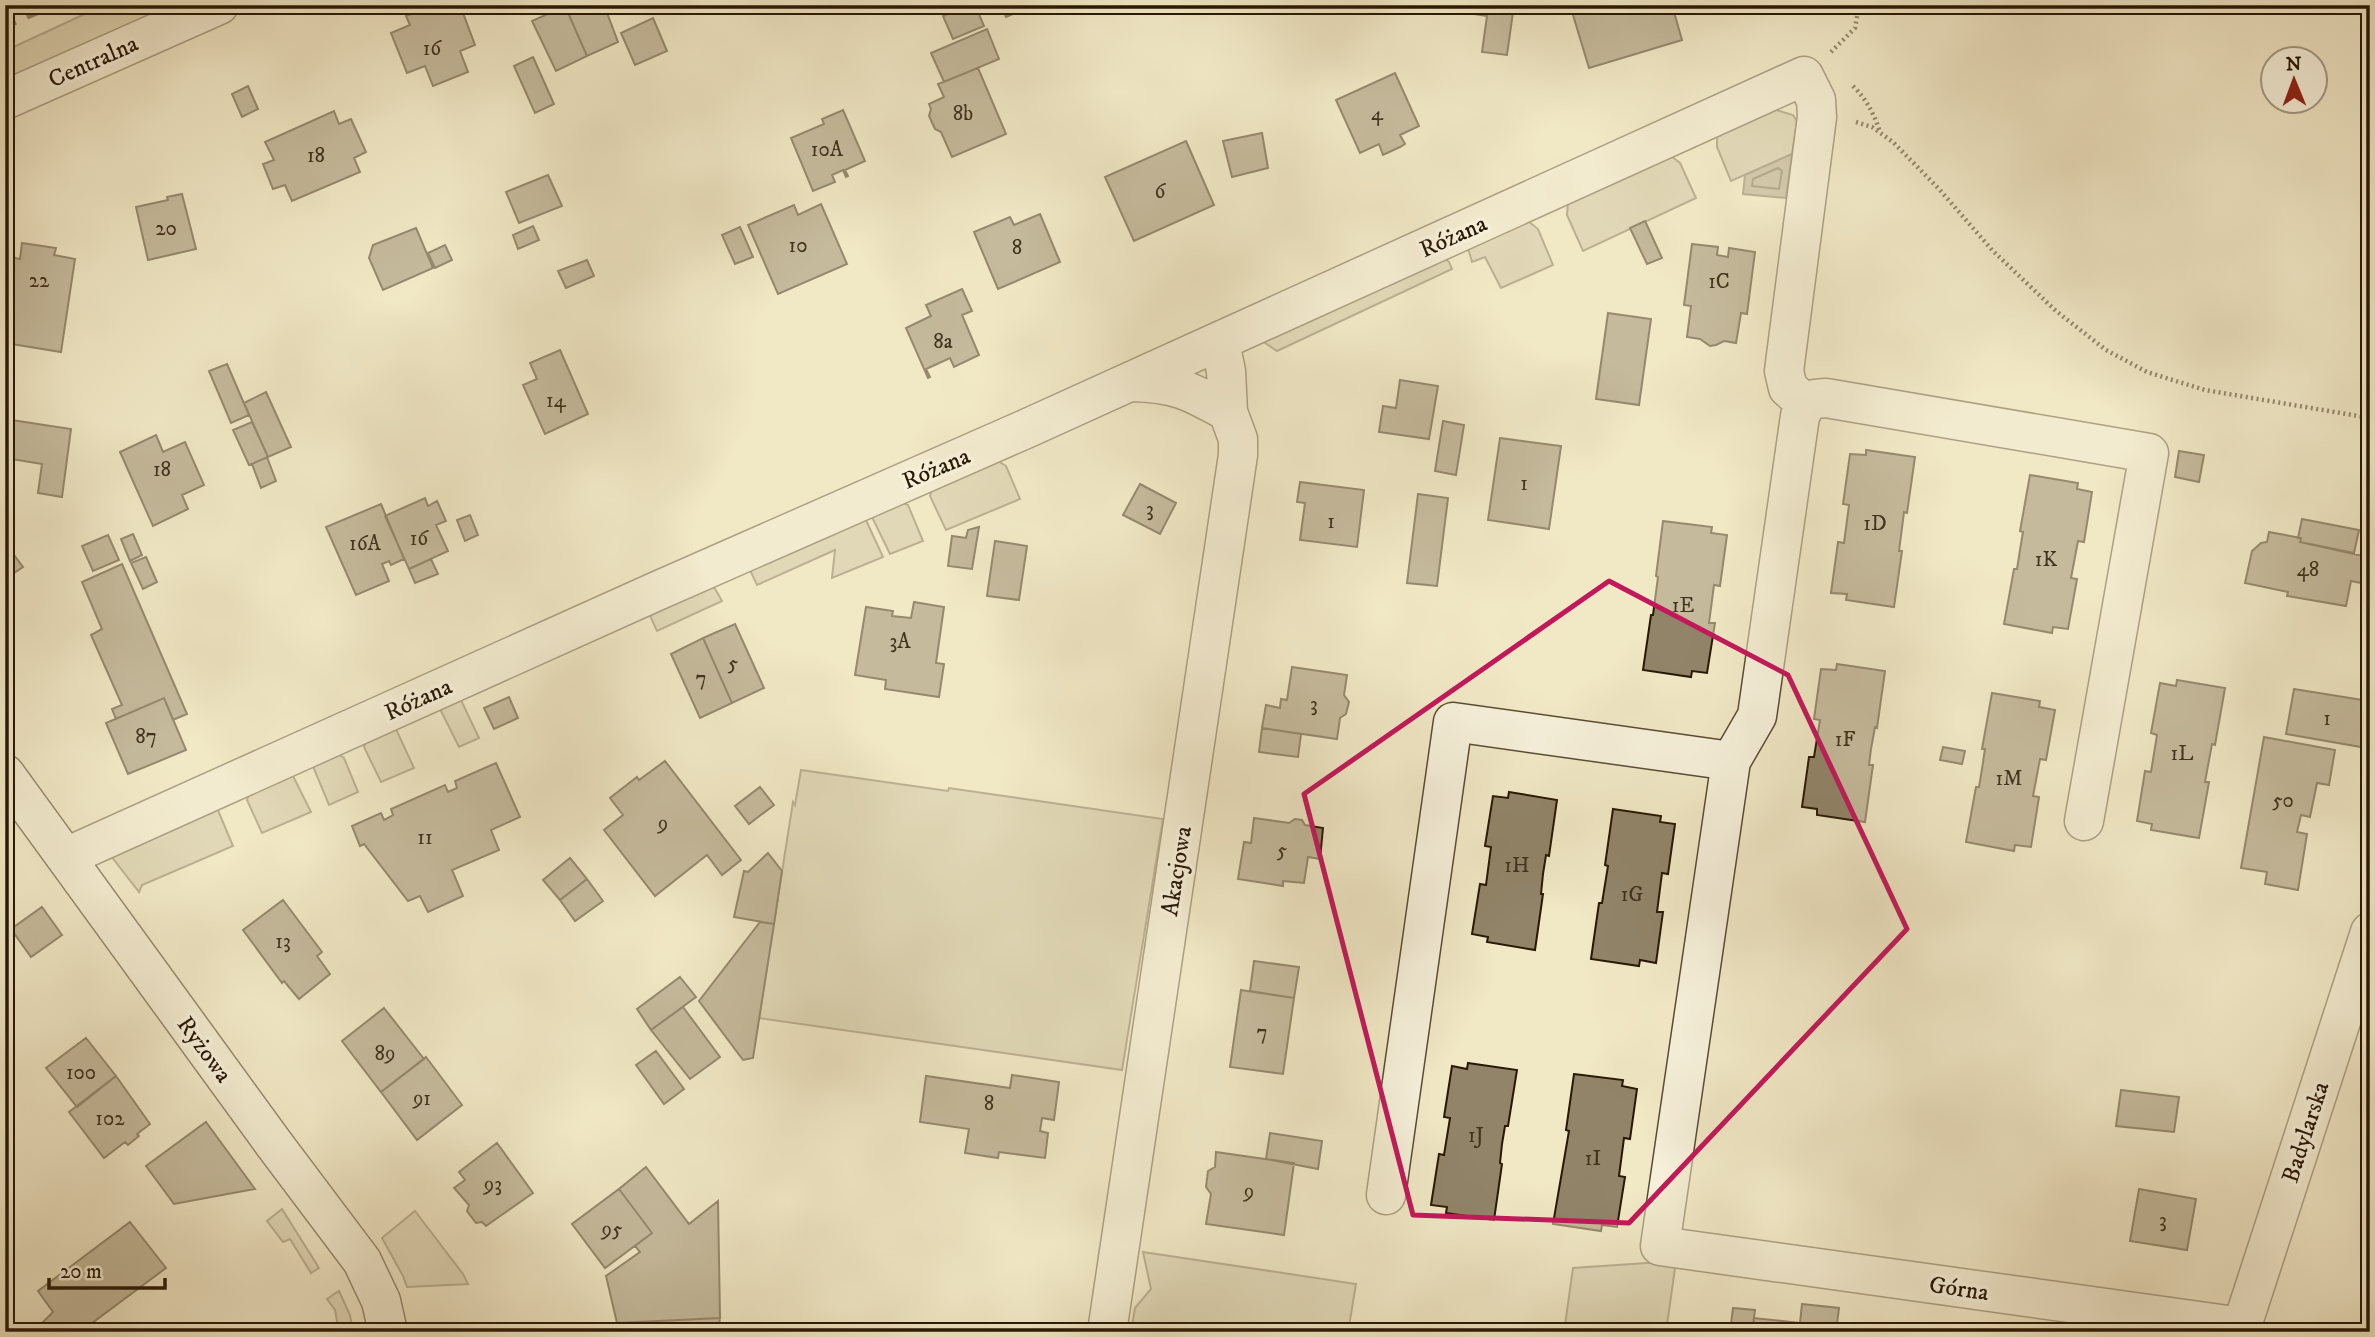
<svg xmlns="http://www.w3.org/2000/svg" width="2375" height="1337" font-family="'IM FELL DW Pica',serif">
  <rect width="100%" height="100%" fill="#f1e8c6"/>
  <filter id="stains"><feTurbulence type="fractalNoise" baseFrequency=".00286" numOctaves="4"/><feColorMatrix values="0 0 0 0 .2 0 0 0 0 .09 0 0 0 0 .02 0 0 0 .5 -.17"/></filter>
  <radialGradient id="worn" r=".72"><stop offset=".6" stop-color="#630" stop-opacity="0"/><stop offset="1" stop-color="#630" stop-opacity=".3"/></radialGradient>
  <!-- green -->
  <path fill="#cfc5a5" stroke="#7c6e54" stroke-width="2" d="M104 5H179L5 81V51Z
    M1773 109 1793 115 1797 121 1792 154 1731 181 1717 147V134Z
    M1671 156 1680 163 1696 198 1583 251 1567 215 1568 202Z
    M1528 221 1538 229 1553 265 1501 288 1485 257 1472 262 1468 248Z
    M1444 258 1449 262 1452 269 1277 351 1262 341Z
    M996 460 1006 466 1020 499 946 530 930 496 933 487Z
    M902 503 908 505 923 541 890 554 871 515Z
    M865 518 883 557 832 578 835 550 757 585 750 570Z
    M714 587 722 601 657 631 648 611Z
    M460 698 479 738 459 747 439 707Z
    M395 727 414 768 381 782 364 747 367 739Z
    M336 753 344 758 358 792 329 805 312 764Z
    M801 770 948 791 949 788 1163 819 1122 1070 759 1018 793 802 795 805Z
    M292 774 311 812 262 833 247 800 250 792Z
    M217 808 233 846 142 885 139 892 111 856Z
    M282 1209 319 1268 311 1273 290 1239 283 1242 267 1221Z
    M415 1211 463 1274 468 1284 407 1287 403 1276 382 1238Z
    M1143 1252 1356 1284 1348 1332H1131L1135 1308 1151 1289Z
    M1676 1261 1666 1332H1564L1573 1268Z
    M339 1291 350 1315 353 1332H339L335 1310 327 1299Z"/>
  <!-- water -->
  <path fill="#ada184" stroke="#786a51" stroke-width="2" d="M1792 154 1786 198 1743 194 1745 175Z"/>
  <g fill="none" stroke-linecap="round" stroke-linejoin="round">
    <!-- shore -->
    <path stroke="#6a5c44" stroke-width="2" d="M1778 168 1782 171 1779 189 1752 186 1753 179Z"/>
  </g>
  <!-- building -->
  <path fill="#918469" stroke="#281804" stroke-width="2" d="M433 5H460L475 45 460 51 468 72 433 86 425 66 407 73 391 33 410 25 406 16Z
    M567 5H604L618 42 587 56 565 6Z
    M968 5H975L984 26 953 39 943 16Z
    M1001 5H1018L1020 11 1006 17Z
    M1455 5H1514L1507 55 1482 52 1487 16 1454 11Z
    M1570 5H1672L1682 40 1589 68Z
    M1686 5H1723L1724 12 1686 14Z
    M565 6 587 56 556 71 532 21Z
    M653 18 667 51 635 65 621 33Z
    M987 29 999 59 944 82 931 53Z
    M533 57 554 104 535 113 514 66Z
    M978 68 1006 134 952 157 941 132 935 129 929 116 931 109 929 104 944 97 938 84Z
    M1395 73 1419 126 1400 135 1405 144 1400 147 1383 155 1379 144 1360 153 1336 100Z
    M248 86 258 109 242 117 232 94Z
    M843 110 865 161 845 170 848 176 846 177 843 170 832 175 835 182 813 191 791 138 824 124 822 119Z
    M334 111 339 124 351 119 366 152 354 158 360 172 292 201 285 185 273 189 263 164 274 160 265 142Z
    M1262 133 1268 168 1232 177 1223 141Z
    M1186 141 1214 205 1134 241 1105 177Z
    M548 175 562 206 519 223 506 192Z
    M182 194 196 249 148 260 136 207 168 200 167 197Z
    M821 204 847 264 778 294 748 225 794 205 798 215Z
    M1040 214 1060 262 998 289 974 232 1010 217 1014 225Z
    M1645 221 1662 258 1647 264 1630 228Z
    M533 226 539 240 518 249 513 235Z
    M740 227 753 257 735 264 722 235Z
    M416 228 433 268 383 290 369 258 373 245Z
    M22 243 56 248 54 255 75 259 61 352 5 343 10 303 5 302V256L20 259Z
    M1692 244 1718 247 1717 255 1728 257 1729 248 1755 252 1747 314 1741 313 1736 343 1724 341 1716 345 1710 346 1700 339 1687 337 1691 306 1684 305Z
    M445 245 452 260 435 268 428 253Z
    M587 260 594 276 566 288 558 271Z
    M962 289 972 311 962 315 979 355 954 367 950 358 926 369 930 377 928 378 906 328 931 316 926 305Z
    M1608 313 1651 319 1639 405 1596 399Z
    M560 350 588 414 545 434 523 385 537 379 530 363Z
    M227 364 249 415 231 423 209 371Z
    M1400 380 1438 386 1429 439 1379 432 1383 406 1396 408Z
    M266 392 291 447 268 457 244 403Z
    M5 419 71 429 62 497 38 493 42 464 5 458Z
    M1443 421 1464 425 1456 475 1435 471Z
    M252 422 268 457 249 465 233 430Z
    M156 435 163 452 185 442 204 485 182 495 188 509 153 526 120 452Z
    M1500 438 1561 446 1549 529 1488 520Z
    M1866 450 1915 457 1907 513 1904 512 1899 551H1902L1894 607 1846 600 1847 594 1831 593 1838 542 1844 543 1849 505 1843 504 1850 454 1866 455Z
    M2179 451 2204 455 2199 482 2175 477Z
    M267 457 276 481 261 488 252 464Z
    M2030 475 2078 483 2077 489 2092 492 2084 542 2078 541 2071 578 2077 579 2068 629 2053 627 2052 633 2004 624 2014 569H2017L2020 550 2023 532 2020 531Z
    M1300 482 1364 490 1357 547 1300 540 1305 503 1297 502Z
    M1140 484 1176 503 1160 534 1123 515Z
    M1418 494 1448 498 1437 586 1407 583Z
    M425 498 428 506 437 501 446 521 436 525 448 551 409 569 385 516Z
    M381 504 404 559 391 565 389 561 382 564 389 581 356 595 326 527Z
    M470 515 478 535 465 541 457 520Z
    M2302 519 2359 530 2354 553 2300 542 2301 538H2298Z
    M1663 521 1712 527 1711 533 1727 535 1720 586 1714 585 1709 623H1715L1707 673 1692 671 1691 677 1643 670 1651 615H1653L1658 577 1656 576Z
    M979 527 972 569 948 566 952 536 966 538 968 530Z
    M2269 532 2301 538 2300 542 2363 556 2369 568 2366 584 2351 581 2346 606 2287 596 2288 592 2245 583 2252 551 2261 543 2267 542Z
    M133 534 142 555 130 561 121 539Z
    M108 535 119 560 93 571 82 546Z
    M995 541 1027 546 1019 600 987 596Z
    M5 543 23 567 5 579Z
    M146 557 157 582 143 589 131 563Z
    M431 559 438 574 415 583 409 569Z
    M122 564 187 714 173 720 164 698 116 719 112 709 122 705 91 635 102 629 82 582Z
    M914 602 944 607 936 663 944 664 939 697 885 689 886 680 855 675 866 607 893 611 892 616 911 618Z
    M735 624 764 688 732 703 703 638Z
    M703 638 732 703 700 718 671 654Z
    M1837 664 1885 671 1877 728 1875 727 1871 749 1869 765H1873L1865 822 1817 815V809L1802 807 1809 757H1814L1820 720 1814 719 1821 669 1836 670Z
    M1292 667 1347 675 1344 695 1349 702 1346 714 1340 718 1337 739 1262 728 1266 705 1280 708 1281 699 1287 700Z
    M2177 680 2225 688 2215 745 2212 744 2205 782H2209L2199 838 2151 830 2152 824 2137 821 2145 771 2151 772 2157 735 2151 733 2160 683 2176 686Z
    M2294 689 2369 701 2361 747 2286 734Z
    M1992 693 2040 701 2039 707 2055 710 2046 760 2040 759 2033 796 2039 797 2031 847 2015 845 2014 851 1966 842 1976 787H1979L1982 769 1985 749H1982Z
    M509 697 518 718 494 729 484 708Z
    M164 698 186 750 128 774 106 723Z
    M1262 728 1301 734 1298 757 1259 752Z
    M2264 737 2335 750 2329 785 2317 783 2310 817 2301 815 2297 832 2307 834 2298 890 2265 884 2267 872 2241 868Z
    M1943 747 1965 751 1962 764 1940 760Z
    M665 761 741 860 722 875 707 855 655 896 604 830 623 815 610 798 637 777 639 780Z
    M496 763 520 817 491 830 499 850 452 870 463 896 428 912 420 896 408 901 364 844 360 846 352 826 381 813 384 820 393 815 391 809 445 785 448 792 457 788 455 781Z
    M760 787 774 805 749 824 735 806Z
    M1509 792 1557 800 1549 856 1546 855 1543 874 1541 894H1543L1535 950 1487 942 1488 937 1472 934 1480 884 1486 885 1491 847 1485 846 1493 796 1508 798Z
    M1613 809 1661 816 1660 822 1675 824 1668 874 1662 873 1657 912H1663L1656 963 1640 960 1639 966 1591 959 1599 903H1602L1608 866 1605 865Z
    M1254 818 1289 823 1295 819 1302 820 1305 825 1323 828 1320 859 1308 857 1304 883 1283 881V886L1238 879 1244 842 1251 843Z
    M768 853 782 871 774 924 734 917 744 871 748 872Z
    M570 858 587 879 560 900 543 880Z
    M587 879 603 901 575 921 560 900Z
    M283 900 322 952 317 956 330 974 299 999 284 981 282 983 243 930Z
    M42 907 62 935 31 957 11 929Z
    M760 922 774 924 753 1058 743 1060 699 1001Z
    M1254 961 1299 967 1294 998 1250 991Z
    M680 977 696 997 651 1030 637 1009Z
    M1241 990 1294 998 1283 1074 1230 1067Z
    M683 1007 720 1057 690 1079 651 1030Z
    M384 1008 424 1059 381 1092 342 1041Z
    M86 1038 116 1076 77 1107 46 1068Z
    M656 1051 684 1089 664 1104 636 1065Z
    M426 1057 462 1105 417 1140 381 1092Z
    M1468 1063 1517 1070 1508 1126H1505L1502 1144 1500 1163 1502 1164 1494 1220 1446 1213 1447 1207 1431 1205 1439 1154 1444 1155 1450 1118 1444 1117 1452 1066 1467 1069Z
    M1574 1074 1623 1080 1622 1086 1637 1089 1630 1139 1624 1138 1619 1176 1625 1177 1617 1227 1602 1225 1601 1231 1553 1224 1569 1131 1566 1130Z
    M1012 1075 1059 1082 1054 1120 1042 1118 1040 1131 1048 1133 1045 1158 999 1152 998 1158 965 1153 969 1129 920 1122 926 1076 1010 1088Z
    M116 1076 150 1124 137 1134 139 1136 128 1145 125 1142 104 1158 69 1112Z
    M2121 1090 2179 1097 2174 1132 2116 1126Z
    M206 1122 255 1189 174 1204 146 1166Z
    M1270 1133 1322 1141 1318 1169 1266 1159Z
    M497 1143 533 1193 486 1226 482 1222 476 1223 467 1211 469 1205 454 1188 465 1180 459 1172Z
    M1216 1152 1294 1163 1284 1235 1206 1224 1211 1194 1206 1187 1208 1171 1215 1167Z
    M646 1167 689 1224 718 1201 720 1318 617 1323 606 1276 640 1252 635 1246 652 1233 619 1189Z
    M619 1189 652 1233 605 1268 572 1224Z
    M2139 1189 2196 1199 2187 1250 2130 1241Z
    M130 1222 166 1268 80 1332H33L53 1312 38 1291Z
    M1802 1304 1839 1308 1836 1332H1753L1754 1318 1800 1323Z
    M1733 1308 1755 1310 1752 1332H1730Z
    M720 1318 718 1332H617V1323Z"/>
  <g fill="none" stroke-linecap="round" stroke-linejoin="round">
    <!-- street casing -->
    <g stroke="#5a4c34" stroke-width="41">
      <path id="street" d="M5 100 219 5
        M1132 382C1176 383 1190 391 1228 412
        M1806 404 1815 399 1826 398 2149 453 2084 821
        M1731 761 1660 1246 2242 1327
        M66 857 657 591 1030 427 1804 76 1816 100 1817 117 1784 371 1788 388 1806 404 1800 416 1757 716 1731 761 1453 722 1386 1195
        M1107 1332 1238 455V439L1228 412 1226 371 1223 357 1217 343
        M2240 1332 2370 932"/>
    </g>
    <!-- secondary casing -->
    <g stroke="#281804" stroke-width="41">
      <path id="secondary" d="M5 774 274 1144 362 1261 381 1301 388 1332"/>
    </g>
    <!-- path -->
    <path stroke="#281804" stroke-width="4.5" stroke-dasharray="2 3.5" stroke-linecap="butt" d="M1831 52 1855 28 1859 5
      M1853 86C1867 100 1874 114 1880 132
      M1856 122 1872 127 1893 142 1939 189 1992 250 2056 311 2106 350 2147 372 2205 390 2370 418"/>
    <!-- street -->
    <use href="#street" stroke="#f6f0da" stroke-width="38"/>
    <!-- secondary -->
    <use href="#secondary" stroke="#f6f0da" stroke-width="38"/>
    <!-- rail -->
    <path stroke="#281804" stroke-width="5" stroke-dasharray="12 12" stroke-linecap="butt" d="M5 27 55 5"/>
  </g>
  <!-- marked area -->
  <path d="M0 0H2375V1337H0ZM1609 581 1788 675 1907 929 1629 1223 1413 1215 1304 794Z" fill="#f1e8c6" fill-opacity=".55" fill-rule="evenodd"/>
  <path fill="none" stroke="#c2185b" stroke-width="5" stroke-linejoin="round" d="M1609 581 1788 675 1907 929 1629 1223 1413 1215 1304 794Z"/>
  <g text-anchor="middle" stroke-width="7" stroke-linejoin="round" paint-order="stroke">
    <!-- number labels -->
    <g font-size="21" fill="#42331d">
      <text x="432" y="55">16</text>
      <text x="963" y="120">8b</text>
      <text x="1377" y="120">4</text>
      <text x="827" y="156">10A</text>
      <text x="316" y="162">18</text>
      <text x="1160" y="198">6</text>
      <text x="166" y="235">20</text>
      <text x="798" y="252">10</text>
      <text x="1017" y="254">8</text>
      <text x="39" y="287">22</text>
      <text x="1719" y="288">1C</text>
      <text x="943" y="348">8a</text>
      <text x="556" y="407">14</text>
      <text x="162" y="476">18</text>
      <text x="1524" y="490">1</text>
      <text x="1150" y="516">3</text>
      <text x="1331" y="528">1</text>
      <text x="1875" y="530">1D</text>
      <text x="419" y="545">16</text>
      <text x="365" y="550">16A</text>
      <text x="2046" y="566">1K</text>
      <text x="2308" y="576">48</text>
      <text x="1683" y="612">1E</text>
      <text x="900" y="648">3A</text>
      <text x="733" y="670">5</text>
      <text x="701" y="685">7</text>
      <text x="1314" y="711">3</text>
      <text x="2327" y="725">1</text>
      <text x="146" y="743">87</text>
      <text x="1845" y="746">1F</text>
      <text x="2182" y="760">1L</text>
      <text x="2009" y="785">1M</text>
      <text x="2283" y="807">50</text>
      <text x="663" y="830">9</text>
      <text x="425" y="844">11</text>
      <text x="1282" y="857">5</text>
      <text x="1517" y="872">1H</text>
      <text x="1632" y="901">1G</text>
      <text x="283" y="948">13</text>
      <text x="1262" y="1039">7</text>
      <text x="385" y="1060">89</text>
      <text x="81" y="1079">100</text>
      <text x="422" y="1105">91</text>
      <text x="989" y="1110">8</text>
      <text x="110" y="1125">102</text>
      <text x="1476" y="1142">1J</text>
      <text x="1593" y="1165">1I</text>
      <text x="493" y="1191">93</text>
      <text x="1249" y="1198">9</text>
      <text x="2163" y="1227">3</text>
      <text x="612" y="1236">95</text>
    </g>
    <!-- street labels -->
    <g font-size="24" fill="#281804" stroke="#f6f0da">
      <text transform="translate(93 61) rotate(-24)" y="8">Centralna</text>
      <text transform="translate(1453 236) rotate(-24)" y="8">Różana</text>
      <text transform="translate(936 468) rotate(-23)" y="8">Różana</text>
      <text transform="translate(418 699) rotate(-24)" y="8">Różana</text>
      <text transform="translate(1176 871) rotate(-81)" y="8">Akacjowa</text>
      <text transform="translate(205 1049) rotate(54)" y="8">Ryżowa</text>
      <text transform="translate(2305 1132) rotate(-72)" y="8">Badylarska</text>
      <text transform="translate(1959 1288) rotate(8)" y="8">Górna</text>
    </g>
  </g>
  <!-- margin -->
  <rect width="2375" height="1337" fill="none" stroke="#f1e8c6" stroke-width="28"/>
  <rect x="7" y="7" width="2361" height="1323" fill="none" stroke="#281804" stroke-width="3.5"/>
  <rect x="14" y="14" width="2347" height="1309" fill="none" stroke="#281804" stroke-width="2"/>
  <!-- north arrow -->
  <g transform="translate(2294 80) rotate(359)"><circle r="33" fill="#f6f0da" stroke="#a49a84" stroke-width="2"/>
  <path d="M0-5L12 26L0 18L-12 26Z" fill="#8f2418"/>
  <text y="-10" font-size="19" font-weight="bold" text-anchor="middle" fill="#281804">N</text>
  </g>
  <!-- scale -->
  <path d="M49 1278v10h116v-10" fill="none" stroke="#281804" stroke-width="3.5"/>
  <text x="60" y="1278" font-size="21" fill="#281804" stroke="#f6f0da" stroke-width="5" paint-order="stroke">20 m</text>
  <rect width="100%" height="100%" filter="url(#stains)"/>
  <rect width="100%" height="100%" fill="url(#worn)"/>
</svg>
